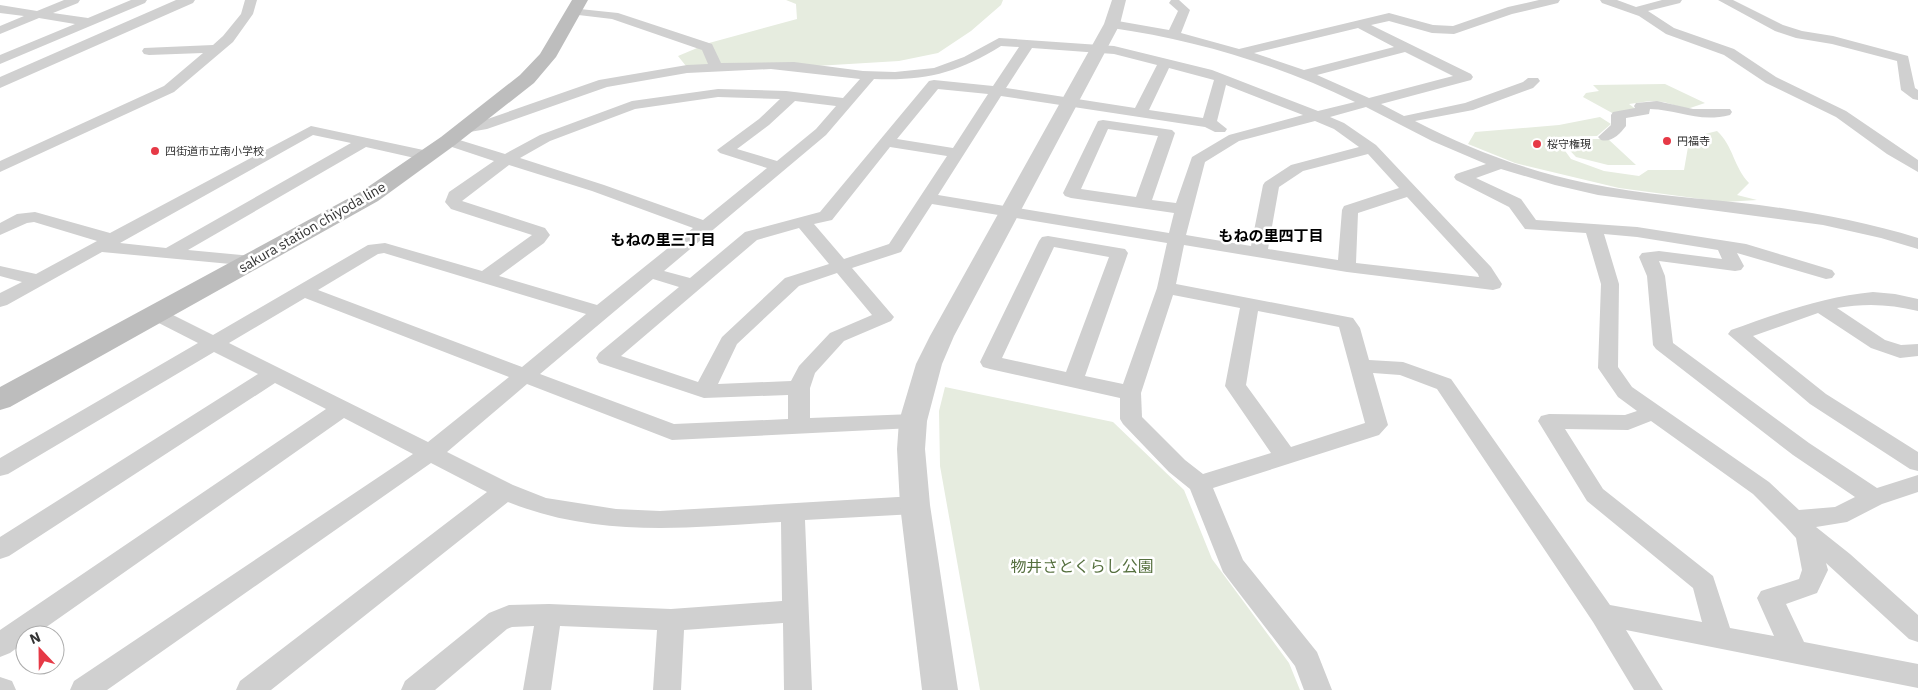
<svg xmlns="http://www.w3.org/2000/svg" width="1918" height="690" font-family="'IBM Plex Sans','Noto Sans JP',sans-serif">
  <rect width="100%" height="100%" fill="#fff"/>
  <!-- green -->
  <path fill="#e6ecdf" d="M786 0H1003L1001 5 971 31 938 53 899 61 799 67 686 66 678 56 709 43 797 19 796 4Z
    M1665 84 1705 103 1687 109 1664 102 1650 101 1629 104 1637 110 1614 114 1583 97 1586 93 1599 91 1593 85Z
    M1600 117 1611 124 1597 136 1555 137 1571 159 1604 171 1639 176 1648 170H1684L1688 147 1697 136 1717 131C1733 145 1734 168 1749 183L1737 195 1757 200 1724 202 1619 188 1515 163 1468 144 1475 132 1559 125Z
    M1559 139H1608L1636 165H1608L1576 157Z
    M945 387 1113 422 1184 490 1212 559 1289 663 1300 690H980L940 466 939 411Z"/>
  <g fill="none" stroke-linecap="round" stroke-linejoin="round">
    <!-- minor -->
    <path fill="#d0d0d0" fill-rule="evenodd" d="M64 0H80L78 3 53 13 88 18 131 0H147L145 3 0 64V55L75 24 39 18 0 34V26L24 16 0 13V5L37 11Z
      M245 0H257L253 14 233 42 174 92 0 172V161L164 86 203 53 149 55 144 54 142 51 144 48 213 45 223 36 241 14Z
      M1171 0H1179L1190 10 1181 33 1239 49 1389 13 1433 25 1453 26 1508 7 1539 0H1560L1558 3 1512 14 1454 34 1432 33 1389 21 1371 25 1471 74 1473 77 1471 80 1381 104 1404 116 1465 103 1523 82 1528 78H1538L1540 81 1533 88 1473 110 1415 121C1469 149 1527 171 1586 183 1643 195 1701 198 1759 205 1813 212 1866 222 1918 238V249L1881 238 1823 225 1598 195 1555 185 1501 169 1476 178 1521 199 1536 220 1637 227 1746 244 1832 270 1835 274 1832 278 1826 279 1737 253 1744 266 1741 270 1735 271 1659 261 1665 276 1673 343 1809 443 1877 488 1918 475V492L1882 504 1847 522 1816 527 1850 554 1918 615V642L1909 639 1826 563 1828 570 1817 593 1786 604 1804 642 1918 664V688L1626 630 1663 690H1634L1593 622 1437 389 1400 375 1373 373 1388 425 1379 435 1213 488 1243 560 1317 652 1332 690H1304L1295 666 1223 572 1190 489 1169 472 1123 424 1120 419V398L990 369 983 367 980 362 1039 241 1042 237 1048 236 1119 248 1125 249 1128 253 1085 376 1123 384 1157 288 1167 243 932 204 901 252 852 268 894 317 891 321 844 341 815 373 810 388V418L913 414 921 416 924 421 921 426 913 428 672 440 527 384 447 452 513 485 546 498 616 509 660 511 915 496 923 499 927 505 923 511 915 514 805 520 812 690H784L783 623 684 630 681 690H653L657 630 560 626 551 690H523L534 626 512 627 507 629 435 690H401L405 681 489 613 509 605 549 604 671 609 782 601 781 522C687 528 598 538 508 502L271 690H236L240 681 487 492 431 463 107 690H70L74 681 413 454 344 418 35 635H25V642L10 653 0 657V630L326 409 275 383 9 556 0 559V537L258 374 214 352 8 474 0 476V458L198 343 149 318 146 314 149 310 156 308 163 310 213 335 368 245 385 243 482 271 532 235 451 209 445 202 449 192 494 161 443 144 440 141 443 138H453L505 154 540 135 632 101 718 89 786 91 843 98 860 79 771 69 687 73 607 87 487 129 464 133 459 132 457 129 459 126 479 122 599 80 687 65 708 64 702 50 612 19 570 14 568 11 570 8 618 13 712 44 721 63 794 62 863 71 895 72 934 68 964 57 999 38 1114 46 1212 70 1318 111 1355 102C1279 65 1196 40 1112 28L1106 24 1112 20 1169 30 1178 11 1169 3ZM1358 28 1394 47 1304 70 1254 53ZM1001 46 1019 47 993 86 934 80 929 81 820 212 745 232 690 278 664 271 826 135 874 79C926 81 957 73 1001 46ZM1032 48 1114 54 1157 65 1135 108 1006 88ZM1405 52 1453 76 1369 98 1317 75ZM1169 68 1214 80 1203 118 1149 110ZM1226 85 1303 115 1229 135 1192 157 1176 203 1152 200 1175 133 1172 130 1103 120 1098 121 1063 193 1065 196 1071 198 1174 213 1169 233 938 195 1001 96 1205 127 1215 132H1225L1227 129 1217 121ZM938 89 988 94 953 148 897 139ZM718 97 780 99 759 119 717 150 720 153 767 168 703 220 604 185 520 158 550 141 635 109ZM795 101 836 106 816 129 777 161 737 149 769 125ZM1366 107 1432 141 1486 164 1456 174 1454 177 1456 180 1509 207 1525 229 1586 233 1601 284 1598 368 1618 397 1637 411 1625 415 1549 414 1541 416 1538 421 1587 501 1693 588 1702 622 1610 605 1451 379 1403 362 1369 360 1360 328 1353 318 1176 284 1184 245 1347 272 1493 290 1500 288 1502 284 1491 267 1376 145 1344 123 1330 117ZM1315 121 1334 129 1359 147 1291 165 1265 182 1263 185 1251 246 1186 235 1205 162 1239 141ZM1108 129 1158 136 1136 197 1081 189ZM890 147 947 156 889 244 844 259 814 224 832 220ZM1368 154 1399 188 1344 206 1342 210 1338 260 1268 249 1279 187 1303 171ZM509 165 592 191 693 228 597 305 499 276 544 243 550 235 545 228 462 201ZM1407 197 1478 274 1479 277 1356 263 1358 213ZM799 228 829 264 785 278 722 337 698 382 621 356 757 240ZM1604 234 1637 237 1718 250 1722 259 1659 251 1642 253 1639 257 1647 276 1653 345 1656 349 1793 455 1855 497 1835 507 1799 510 1769 482 1632 387 1618 367 1619 284ZM1054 247 1109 257 1066 372 1002 358ZM384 253 586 314 522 367 318 290 378 254ZM837 273 872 315 830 333 799 366 791 381 718 384 737 344 799 286ZM653 279 679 287 599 353 596 358 599 363 704 398 788 395V419L674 424 540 374ZM1173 295 1240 308 1225 386 1271 453 1203 474 1185 460 1142 417 1141 393ZM305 298 509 377 428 442 229 343ZM1258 311 1339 327 1365 423 1291 447 1246 385ZM1651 421 1753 494 1785 526 1796 538 1802 570 1799 579 1761 591 1757 598 1774 636 1730 628 1713 576 1603 489 1565 429 1628 430Z
      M1600 0H1617L1636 7 1662 0H1682L1680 3 1648 11 1674 28 1734 49 1776 77 1846 111 1918 160V172L1887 154 1836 117 1766 83 1724 55 1666 34 1639 16 1602 3Z
      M1718 0H1733L1783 25 1802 31 1833 36 1908 56 1915 88 1918 90V100L1913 99 1901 90 1897 61 1832 44 1796 38 1775 31Z
      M1657 101 1693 109H1730L1732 112 1730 115C1698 123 1680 110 1650 109L1649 114 1626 118V126C1620 134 1611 143 1601 140L1598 137 1611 125V115L1613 112 1635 108 1634 106 1636 103Z
      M311 126 428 151 434 153 436 156 434 159 428 161 366 147 188 250 252 256 258 257 261 261 258 265 252 266 102 252 7 305 0 307V293L22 282 0 276V266L36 274 97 241 34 222 27 223 0 235V223L17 214 35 212 110 233ZM313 135 351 143 166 248 120 243Z
      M1873 292 1895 294 1918 299V311C1890 304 1865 303 1837 308L1885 340 1901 345 1918 344V356L1900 358 1871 348 1818 313 1753 336 1826 394 1918 452V471L1910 469 1810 404 1728 334 1731 330C1778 313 1823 297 1873 292Z
      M0 677 12 681 16 690H0Z"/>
    <!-- tertiary -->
    <path fill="#d0d0d0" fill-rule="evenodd" d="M176 0H195L193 3 0 88V77Z
      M1112 0H1126L1120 24 954 336 942 364 927 421 925 449 930 505 958 690H922L900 505 897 449 899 421 916 364 930 336 1104 24Z"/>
    <!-- secondary -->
    <path fill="#bdbdbd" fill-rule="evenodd" d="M572 0H588L556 57 534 83 455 145 378 201 10 407 0 410V387L362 191 441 137 520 75 540 54Z"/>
  </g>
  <!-- markers -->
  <g fill="#e63946" stroke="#fff" stroke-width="2">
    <circle cx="1667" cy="141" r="5"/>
    <circle cx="1537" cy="144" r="5"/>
    <circle cx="155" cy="151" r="5"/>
  </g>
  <g text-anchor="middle" stroke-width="5" stroke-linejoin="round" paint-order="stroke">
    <!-- far-poi labels -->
    <g font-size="11" fill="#333" stroke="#fff" text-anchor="start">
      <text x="1677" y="145">円福寺</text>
      <text x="1547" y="148">桜守権現</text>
      <text x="165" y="155">四街道市立南小学校</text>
    </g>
    <!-- street labels -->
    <g font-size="14" fill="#333" stroke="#fff">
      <text transform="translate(312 227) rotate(-30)" y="5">sakura station chiyoda line</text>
    </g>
    <!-- neighbourhood labels -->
    <g font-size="15" font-weight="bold" fill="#000" stroke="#fff">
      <text x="1271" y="241">もねの里四丁目</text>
      <text x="663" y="245">もねの里三丁目</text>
    </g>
    <!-- near-park labels -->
    <g font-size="16" fill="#56703f" stroke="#fff">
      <text x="1082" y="572">物井さとくらし公園</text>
    </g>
  </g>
  <!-- north arrow -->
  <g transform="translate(40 650) rotate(338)"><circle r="24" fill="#ffffff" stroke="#adadad"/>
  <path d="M0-4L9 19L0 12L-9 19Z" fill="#e63946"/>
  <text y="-8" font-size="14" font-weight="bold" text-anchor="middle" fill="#333333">N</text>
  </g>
</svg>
